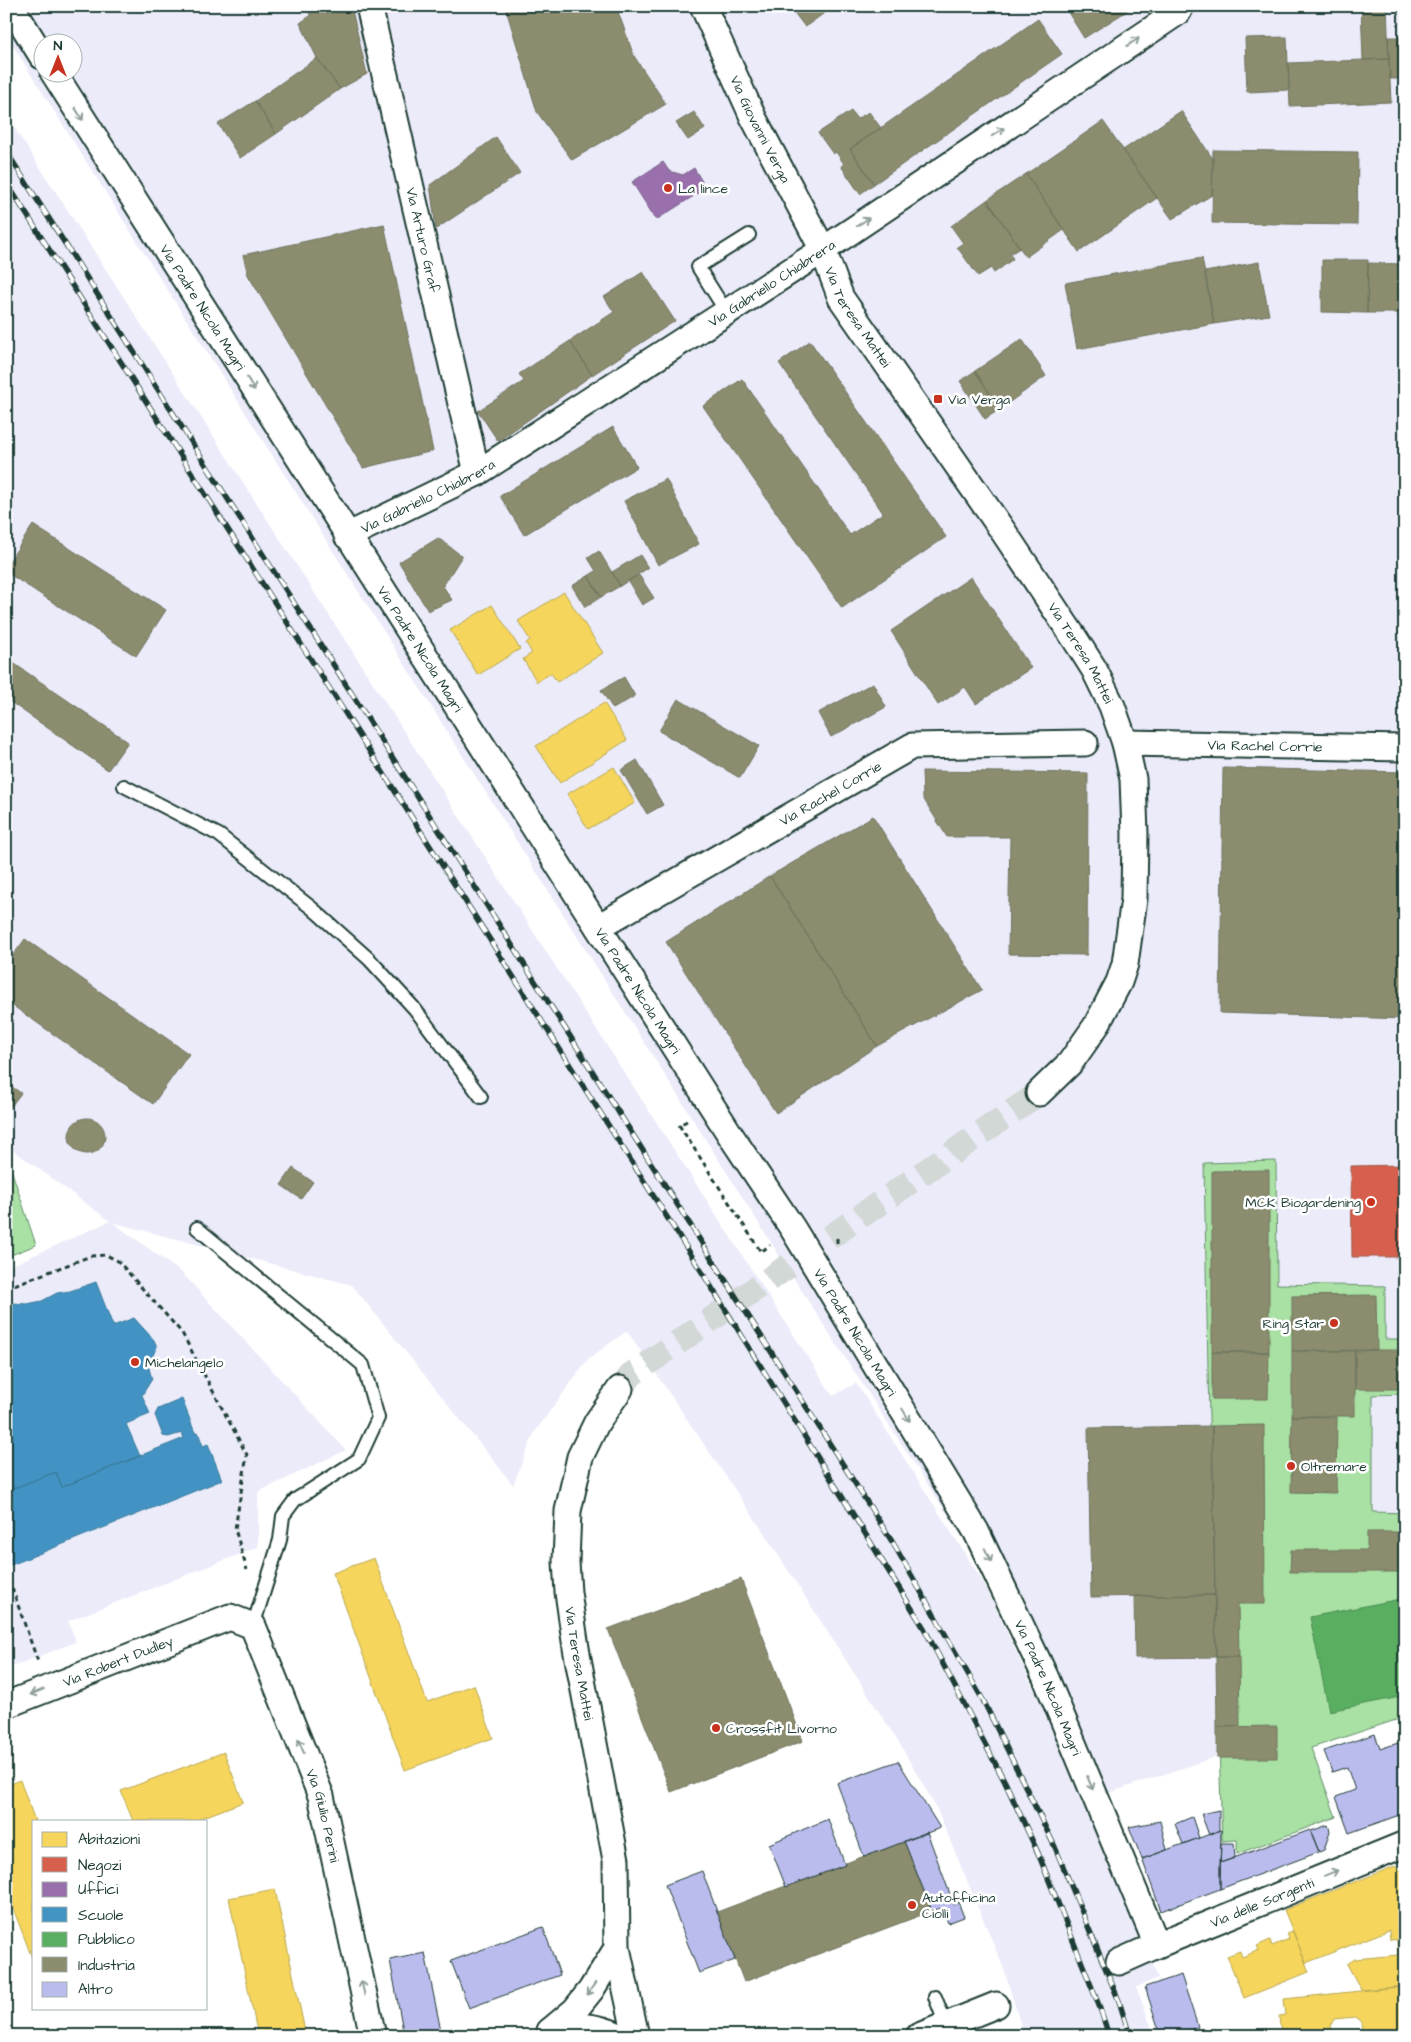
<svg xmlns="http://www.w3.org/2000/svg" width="1411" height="2042" font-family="'Architects Daughter',sans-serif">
  <rect width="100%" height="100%" fill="#fff"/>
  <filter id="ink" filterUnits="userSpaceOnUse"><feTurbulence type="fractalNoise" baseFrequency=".02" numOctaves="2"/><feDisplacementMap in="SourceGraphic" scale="10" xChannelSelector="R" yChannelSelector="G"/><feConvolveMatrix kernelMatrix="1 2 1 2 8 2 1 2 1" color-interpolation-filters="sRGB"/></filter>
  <g filter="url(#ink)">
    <!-- built -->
    <path fill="#ebebfa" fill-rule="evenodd" d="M6 6H1405V1705L1301 1728 1088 1800 990 1580 803 1293 6 35ZM42 42H72V72H42Z
      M6 115 833 1396 856 1383 985 1585 1091 1811 1158 1978 1136 1987 1155 2036H1024L1004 1969 937 1809 901 1746 761 1528 627 1331 588 1359 534 1433 513 1485 352 1285 112 1222 182 1273 346 1450 258 1492V1547L68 1621 76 1642 6 1669V1268L110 1221 6 1145Z"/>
    <!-- green -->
    <path fill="#a9e0a3" stroke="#648e6c" d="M1276 1161 1277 1284 1385 1286V1339H1405V1394L1373 1395V1512L1405 1513V1717L1311 1748 1336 1817 1237 1854V1840L1222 1841 1209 1419 1204 1163Z
      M6 1167 12 1172 36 1245 6 1257Z"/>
    <!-- homes -->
    <path fill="#f6d55c" stroke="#b6a750" d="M564 592 603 653 557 682 551 673 537 682 523 659 532 653 526 643 530 640 518 621Z
      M492 605 520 649 478 675 450 630Z
      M604 703 627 740 560 783 536 746Z
      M614 767 635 803 588 829 567 794Z
      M374 1558 427 1702 474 1685 493 1738 405 1770 333 1573Z
      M224 1752 243 1802 193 1821H133L121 1791Z
      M20 1780 35 1821H34V1963L6 1890V1786Z
      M1395 1866 1405 1874V1939L1390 1940 1389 1930 1306 1963 1284 1910Z
      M275 1889 306 2036H258L229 1898Z
      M1293 1931 1309 1972 1244 1998 1227 1956 1240 1951 1242 1957 1259 1950 1257 1946 1270 1940 1272 1946 1289 1939 1287 1933Z
      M1405 1939V1955H1398L1397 1940Z
      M1398 1955H1405V1986L1361 1990 1347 1964 1355 1959Z
      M1398 1987 1405 2036H1367V2031L1362 2032 1361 2022 1355 2017 1334 2019 1331 2025 1332 2035 1281 2036 1279 2016 1286 2015 1284 1999Z"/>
    <!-- shops -->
    <path fill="#d6604d" stroke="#9f5646" d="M1405 1165V1257H1352L1351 1166Z"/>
    <!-- offices -->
    <path fill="#9970ab" stroke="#746187" d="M663 162 669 171 683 175 694 168 703 183 700 192 656 220 632 182Z"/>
    <!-- schools -->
    <path fill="#4393c3" stroke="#387998" d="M96 1282 113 1326 134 1318 154 1340 157 1347 148 1365 152 1379 142 1395 150 1414 126 1424 140 1456 62 1487 56 1472 6 1491V1304L12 1303 27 1304 42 1301 57 1293 70 1291Z
      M182 1399 195 1433 198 1432 203 1446 208 1444 222 1480 6 1567V1491L56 1472 62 1487 184 1438 182 1433 168 1437 163 1436 155 1415 158 1409Z"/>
    <!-- public -->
    <path fill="#5aae61" stroke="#488c54" d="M1405 1598V1696L1329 1711 1310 1617Z"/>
    <!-- industry -->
    <path fill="#8c8c6e" stroke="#6b745d" d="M308 6H351L367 74 340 89 317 58 300 23 310 16Z
      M505 6H616L634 56 666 104 572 160 537 112Z
      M789 6H834L805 27Z
      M1064 6H1135L1084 38Z
      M1361 6H1387L1389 59 1363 60Z
      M1038 19 1062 54 874 184 850 149Z
      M1287 37 1289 90 1247 92 1245 38Z
      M1388 37H1405V79H1390Z
      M317 58 340 89 276 134 255 101Z
      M1389 59 1391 102 1290 106 1288 63Z
      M255 101 276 134 240 158 218 124Z
      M851 111 857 119 869 112 881 128 850 149 874 184 860 194 841 166 844 164 836 152 833 154 818 133Z
      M1181 111 1213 159 1212 195 1172 219 1123 150Z
      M694 112 705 129 688 140 676 123Z
      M1103 121 1157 198 1079 252 1026 174Z
      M496 137 520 173 436 229 430 185Z
      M1213 150 1358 152 1357 225 1212 223Z
      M1026 174 1064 230 1026 257 987 200Z
      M987 200 1020 248 1010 254 1013 259 994 273 991 268 978 276 957 247 963 243 951 226Z
      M384 224 433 451 363 468 248 275 243 255Z
      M1202 258 1214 324 1077 349 1065 283Z
      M1322 260H1368L1367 313 1322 312Z
      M1259 262 1269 315 1214 324 1205 272Z
      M1368 263 1405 264V313H1367Z
      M643 272 675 321 592 375 570 341 614 312 604 297Z
      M1022 339 1046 376 1000 409 975 371Z
      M570 341 592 375 498 441 478 411 524 381 519 374Z
      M810 341 946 537 842 608 703 406 742 379 850 535 883 513 779 363Z
      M975 371 1000 409 985 419 960 381Z
      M613 427 637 467 524 535 500 496Z
      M666 479 699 544 658 565 624 501Z
      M33 525 166 610 136 656 6 572V566Z
      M438 538 462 556 443 586 452 600 428 611 399 562Z
      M599 551 620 586 601 597 588 576 596 571 588 558Z
      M640 555 648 568 620 586 612 572Z
      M639 575 654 598 642 605 628 581Z
      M588 576 601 597 585 607 572 586Z
      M971 577 1031 668 976 704 965 687 938 705 891 631Z
      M6 658 128 742 108 770 6 699Z
      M624 677 635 696 613 709 601 690Z
      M873 683 886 707 831 737 818 713Z
      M678 699 759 746 740 778 659 731Z
      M637 760 663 805 647 814 621 770Z
      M1223 768 1405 772V1019L1220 1013Z
      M922 771 1088 773 1087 955 1008 954 1010 837H947L923 798Z
      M873 816 982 990 877 1046 770 876Z
      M770 876 877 1046 776 1113 666 942Z
      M25 939 189 1054 153 1104 6 1001V965Z
      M6 1083 21 1093 6 1113Z
      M69 1136a18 18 0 1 1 36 0a18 18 0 1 1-36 0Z
      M293 1168 313 1182 301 1199 281 1185Z
      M1269 1170V1352H1212V1171Z
      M1376 1295 1377 1350 1292 1351V1296Z
      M1377 1350H1405V1389H1355V1351Z
      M1292 1351H1355V1416H1292Z
      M1212 1352H1269L1268 1399H1212Z
      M1292 1416 1337 1417 1336 1493 1291 1492Z
      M1264 1425 1265 1604H1238L1239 1657H1216L1212 1426Z
      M1212 1426 1215 1595 1091 1597 1088 1428Z
      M1367 1532H1405V1572H1290L1291 1550H1367Z
      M741 1579 803 1741 671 1792 608 1629Z
      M1215 1595 1216 1657 1135 1658 1134 1596Z
      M1216 1657H1239L1240 1726 1217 1727Z
      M1277 1726V1758H1217V1727Z
      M904 1841 932 1911 744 1982 717 1912Z"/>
    <!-- building -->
    <path fill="#bbbcee" stroke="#1f3d34" d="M1375 1734 1380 1749 1398 1743 1405 1761V1813L1349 1833 1336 1797 1355 1790 1347 1767 1332 1772 1324 1751Z
      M898 1761 940 1828 864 1857 837 1783Z
      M1219 1810V1830L1209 1835 1201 1814Z
      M1192 1817 1199 1838 1183 1844 1175 1824Z
      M828 1819 845 1865 786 1887 769 1844Z
      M1160 1821 1167 1850 1142 1859 1129 1827Z
      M1328 1825 1330 1831 1324 1850 1319 1852 1311 1831Z
      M1221 1830 1220 1889 1161 1911 1142 1859Z
      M1310 1830 1319 1852 1220 1889V1863Z
      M927 1832 954 1905 958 1902 964 1917 948 1923 942 1908 932 1911 904 1841Z
      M1221 1843H1234L1235 1858 1220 1863Z
      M702 1871 735 1960 699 1973 665 1885Z
      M543 1927 560 1975 469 2008 451 1961Z
      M425 1953 442 2036H404L390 1960Z
      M1181 1975 1198 2027 1171 2036H1161L1145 1987Z"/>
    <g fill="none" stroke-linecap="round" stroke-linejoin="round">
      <!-- minor-tunnel -->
      <path stroke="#d2d8d6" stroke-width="25" stroke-dasharray="25 12" stroke-linecap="butt" d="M620 1389 632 1374 1039 1093"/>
      <!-- service casing -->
      <g stroke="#1f3d34" stroke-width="16">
        <path id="service" d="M727 313 698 267 749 235
          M124 786 219 835 313 909 369 959 414 1008 481 1097
          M197 1228 363 1365 378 1418 359 1459 295 1500 283 1516 280 1540 253 1626
          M935 1997 946 2025"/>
      </g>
      <!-- minor casing -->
      <g stroke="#1f3d34" stroke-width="29">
        <g id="minor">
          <path d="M11 6 42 56"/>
          <path id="s1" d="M369 6 477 473"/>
          <path id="s2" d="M703 6 753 117 823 250 841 298 1003 531 1075 639 1094 669 1112 706 1125 743 1133 779 1135 834 1134 899 1125 964 1119 982 1096 1026 1070 1063 1039 1093"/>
          <path id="s3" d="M53 72 731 1136 793 1229 976 1531 1045 1676 1157 1945"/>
          <path id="s4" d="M347 536 477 473 823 250 1178 12 1181 6"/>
          <path id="s5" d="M1125 743 1405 748"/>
          <path id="s6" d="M598 927 912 746 1085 743"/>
          <path id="s7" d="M620 1389 597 1422 580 1457 568 1511 566 1562 568 1592 576 1648 616 1860 617 1948 636 2036"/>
          <path id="s8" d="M6 1705 230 1617 253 1626 321 1796 373 2036"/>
          <path id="s9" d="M1119 1962 1157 1945 1405 1844"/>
          <path d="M550 2031 575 2010 591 1990 617 1948"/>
          <path d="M550 2031C575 2024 595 2025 619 2036"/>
          <path d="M919 2036 996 2005"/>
        </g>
      </g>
      <!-- path -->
      <path stroke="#1f3d34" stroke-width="3" stroke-dasharray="5 4" stroke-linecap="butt" d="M687 1121 679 1125 761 1252 770 1245
        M837 1243V1235
        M6 1288 91 1256 106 1255 118 1261 182 1333 247 1455 235 1529 247 1570
        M6 1571 38 1662"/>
      <!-- service -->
      <use href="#service" stroke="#fff" stroke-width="12"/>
      <!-- minor -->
      <use href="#minor" stroke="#fff" stroke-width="25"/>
      <!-- rail casing -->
      <g stroke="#1f3d34" stroke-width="5.5">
        <path id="rail" d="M6 151 893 1543 983 1700 1055 1847 1119 2001 1130 2036
          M6 182 702 1272 924 1628 1005 1782 1038 1853 1100 2008 1109 2036"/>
      </g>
      <!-- rail -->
      <use href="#rail" stroke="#fff" stroke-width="4" stroke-dasharray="11" stroke-linecap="butt"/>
    </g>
    <!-- one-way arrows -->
    <defs><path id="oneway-shaft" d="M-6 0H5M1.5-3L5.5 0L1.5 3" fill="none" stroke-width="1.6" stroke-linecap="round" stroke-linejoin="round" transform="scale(1.25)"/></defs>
    <g stroke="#8f9e9a">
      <use href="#oneway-shaft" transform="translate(1133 42) rotate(-34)"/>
      <use href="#oneway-shaft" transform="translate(79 114) rotate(58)"/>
      <use href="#oneway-shaft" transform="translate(998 132) rotate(-34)"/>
      <use href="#oneway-shaft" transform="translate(863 222) rotate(-34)"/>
      <use href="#oneway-shaft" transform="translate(251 384) rotate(58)"/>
      <use href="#oneway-shaft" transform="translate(906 1415) rotate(59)"/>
      <use href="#oneway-shaft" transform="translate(988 1555) rotate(64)"/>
      <use href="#oneway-shaft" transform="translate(37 1692) rotate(158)"/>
      <use href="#oneway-shaft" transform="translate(301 1746) rotate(-112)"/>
      <use href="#oneway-shaft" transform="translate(1090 1783) rotate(67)"/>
      <use href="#oneway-shaft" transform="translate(1331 1873) rotate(-22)"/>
      <use href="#oneway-shaft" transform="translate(363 1988) rotate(-102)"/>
      <use href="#oneway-shaft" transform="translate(591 1989) rotate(125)"/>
    </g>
  </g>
  <!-- markers -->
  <g fill="#c8321e" stroke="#fff" stroke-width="2">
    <circle cx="668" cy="188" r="5"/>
    <rect x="933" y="394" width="10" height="10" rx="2.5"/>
    <circle cx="1371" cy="1202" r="5"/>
    <circle cx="1334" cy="1323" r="5"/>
    <circle cx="135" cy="1362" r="5"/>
    <circle cx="1291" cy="1466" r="5"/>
    <circle cx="716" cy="1728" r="5"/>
    <circle cx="912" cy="1905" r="5"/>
  </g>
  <g text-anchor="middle" stroke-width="5" stroke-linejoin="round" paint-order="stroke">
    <!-- street labels -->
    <g font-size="14" fill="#1f3d34" stroke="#fff">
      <text dy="5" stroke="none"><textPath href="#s2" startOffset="136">Via Giovanni Verga</textPath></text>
      <text dy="5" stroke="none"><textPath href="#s1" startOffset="240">Via Arturo Graf</textPath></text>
      <text dy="5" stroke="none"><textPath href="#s4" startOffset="495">Via Gabriello Chiabrera</textPath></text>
      <text dy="5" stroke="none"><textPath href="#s3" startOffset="279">Via Padre Nicola Magri</textPath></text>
      <text dy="5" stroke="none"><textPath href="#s2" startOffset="348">Via Teresa Mattei</textPath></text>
      <text dy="5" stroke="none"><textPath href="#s4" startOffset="90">Via Gabriello Chiabrera</textPath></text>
      <text dy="5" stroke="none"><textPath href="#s3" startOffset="684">Via Padre Nicola Magri</textPath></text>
      <text dy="5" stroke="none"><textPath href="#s2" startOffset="752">Via Teresa Mattei</textPath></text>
      <text dy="5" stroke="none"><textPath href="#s5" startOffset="140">Via Rachel Corrie</textPath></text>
      <text dy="5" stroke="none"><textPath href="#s6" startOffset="268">Via Rachel Corrie</textPath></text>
      <text dy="5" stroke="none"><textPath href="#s3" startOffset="1089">Via Padre Nicola Magri</textPath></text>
      <text dy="5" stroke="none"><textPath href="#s3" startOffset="1494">Via Padre Nicola Magri</textPath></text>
      <text dy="5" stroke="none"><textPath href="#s8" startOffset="120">Via Robert Dudley</textPath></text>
      <text dy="5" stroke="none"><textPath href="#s7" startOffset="288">Via Teresa Mattei</textPath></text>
      <text dy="5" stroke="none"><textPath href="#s3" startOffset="1899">Via Padre Nicola Magri</textPath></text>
      <text dy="5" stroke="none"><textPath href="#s8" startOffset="468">Via Giulio Perini</textPath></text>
      <text dy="5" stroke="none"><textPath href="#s9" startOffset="155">Via delle Sorgenti</textPath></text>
    </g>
    <!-- poi labels -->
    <g font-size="14" fill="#1f3d34" stroke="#fff" text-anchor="start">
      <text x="678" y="193">La lince</text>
      <text x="948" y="404">Via Verga</text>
      <text x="1361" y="1207" text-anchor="end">MCK Biogardening</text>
      <text x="1324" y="1328" text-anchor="end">Ring Star</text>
      <text x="145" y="1367">Michelangelo</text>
      <text x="1301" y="1471">Oltremare</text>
      <text x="726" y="1733">Crossfit Livorno</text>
      <text x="922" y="1902">Autofficina<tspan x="922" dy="16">Ciolli</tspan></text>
    </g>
  </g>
  <!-- margin -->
  <rect width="1411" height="2042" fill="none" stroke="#fff" stroke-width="25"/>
  <rect x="12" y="12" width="1386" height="2017" fill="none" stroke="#1f3d34" stroke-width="2" filter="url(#ink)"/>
  <!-- legend -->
  <rect x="32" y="1820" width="175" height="190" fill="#ffffff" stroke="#a5b1ae"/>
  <rect x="42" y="1832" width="25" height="15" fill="#f6d55c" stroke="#a5b1ae"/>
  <text x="78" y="1844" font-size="15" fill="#1f3d34">Abitazioni</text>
  <rect x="42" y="1857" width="25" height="15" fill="#d6604d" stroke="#a5b1ae"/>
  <text x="78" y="1870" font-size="15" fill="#1f3d34">Negozi</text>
  <rect x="42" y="1882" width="25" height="15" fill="#9970ab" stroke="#a5b1ae"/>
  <text x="78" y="1894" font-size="15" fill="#1f3d34">Uffici</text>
  <rect x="42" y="1907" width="25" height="15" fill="#4393c3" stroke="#a5b1ae"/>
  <text x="78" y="1920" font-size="15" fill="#1f3d34">Scuole</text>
  <rect x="42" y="1932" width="25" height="15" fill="#5aae61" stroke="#a5b1ae"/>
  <text x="78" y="1944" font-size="15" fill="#1f3d34">Pubblico</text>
  <rect x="42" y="1957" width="25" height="15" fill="#8c8c6e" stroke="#a5b1ae"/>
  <text x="78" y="1970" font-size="15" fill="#1f3d34">Industria</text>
  <rect x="42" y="1982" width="25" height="15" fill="#bbbcee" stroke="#a5b1ae"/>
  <text x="78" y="1994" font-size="15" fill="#1f3d34">Altro</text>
  <!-- north arrow -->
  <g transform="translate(58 58)"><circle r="24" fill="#ffffff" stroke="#a5b1ae"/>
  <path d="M0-4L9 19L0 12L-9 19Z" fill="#c8321e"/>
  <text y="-8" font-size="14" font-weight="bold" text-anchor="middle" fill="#1f3d34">N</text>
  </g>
</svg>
